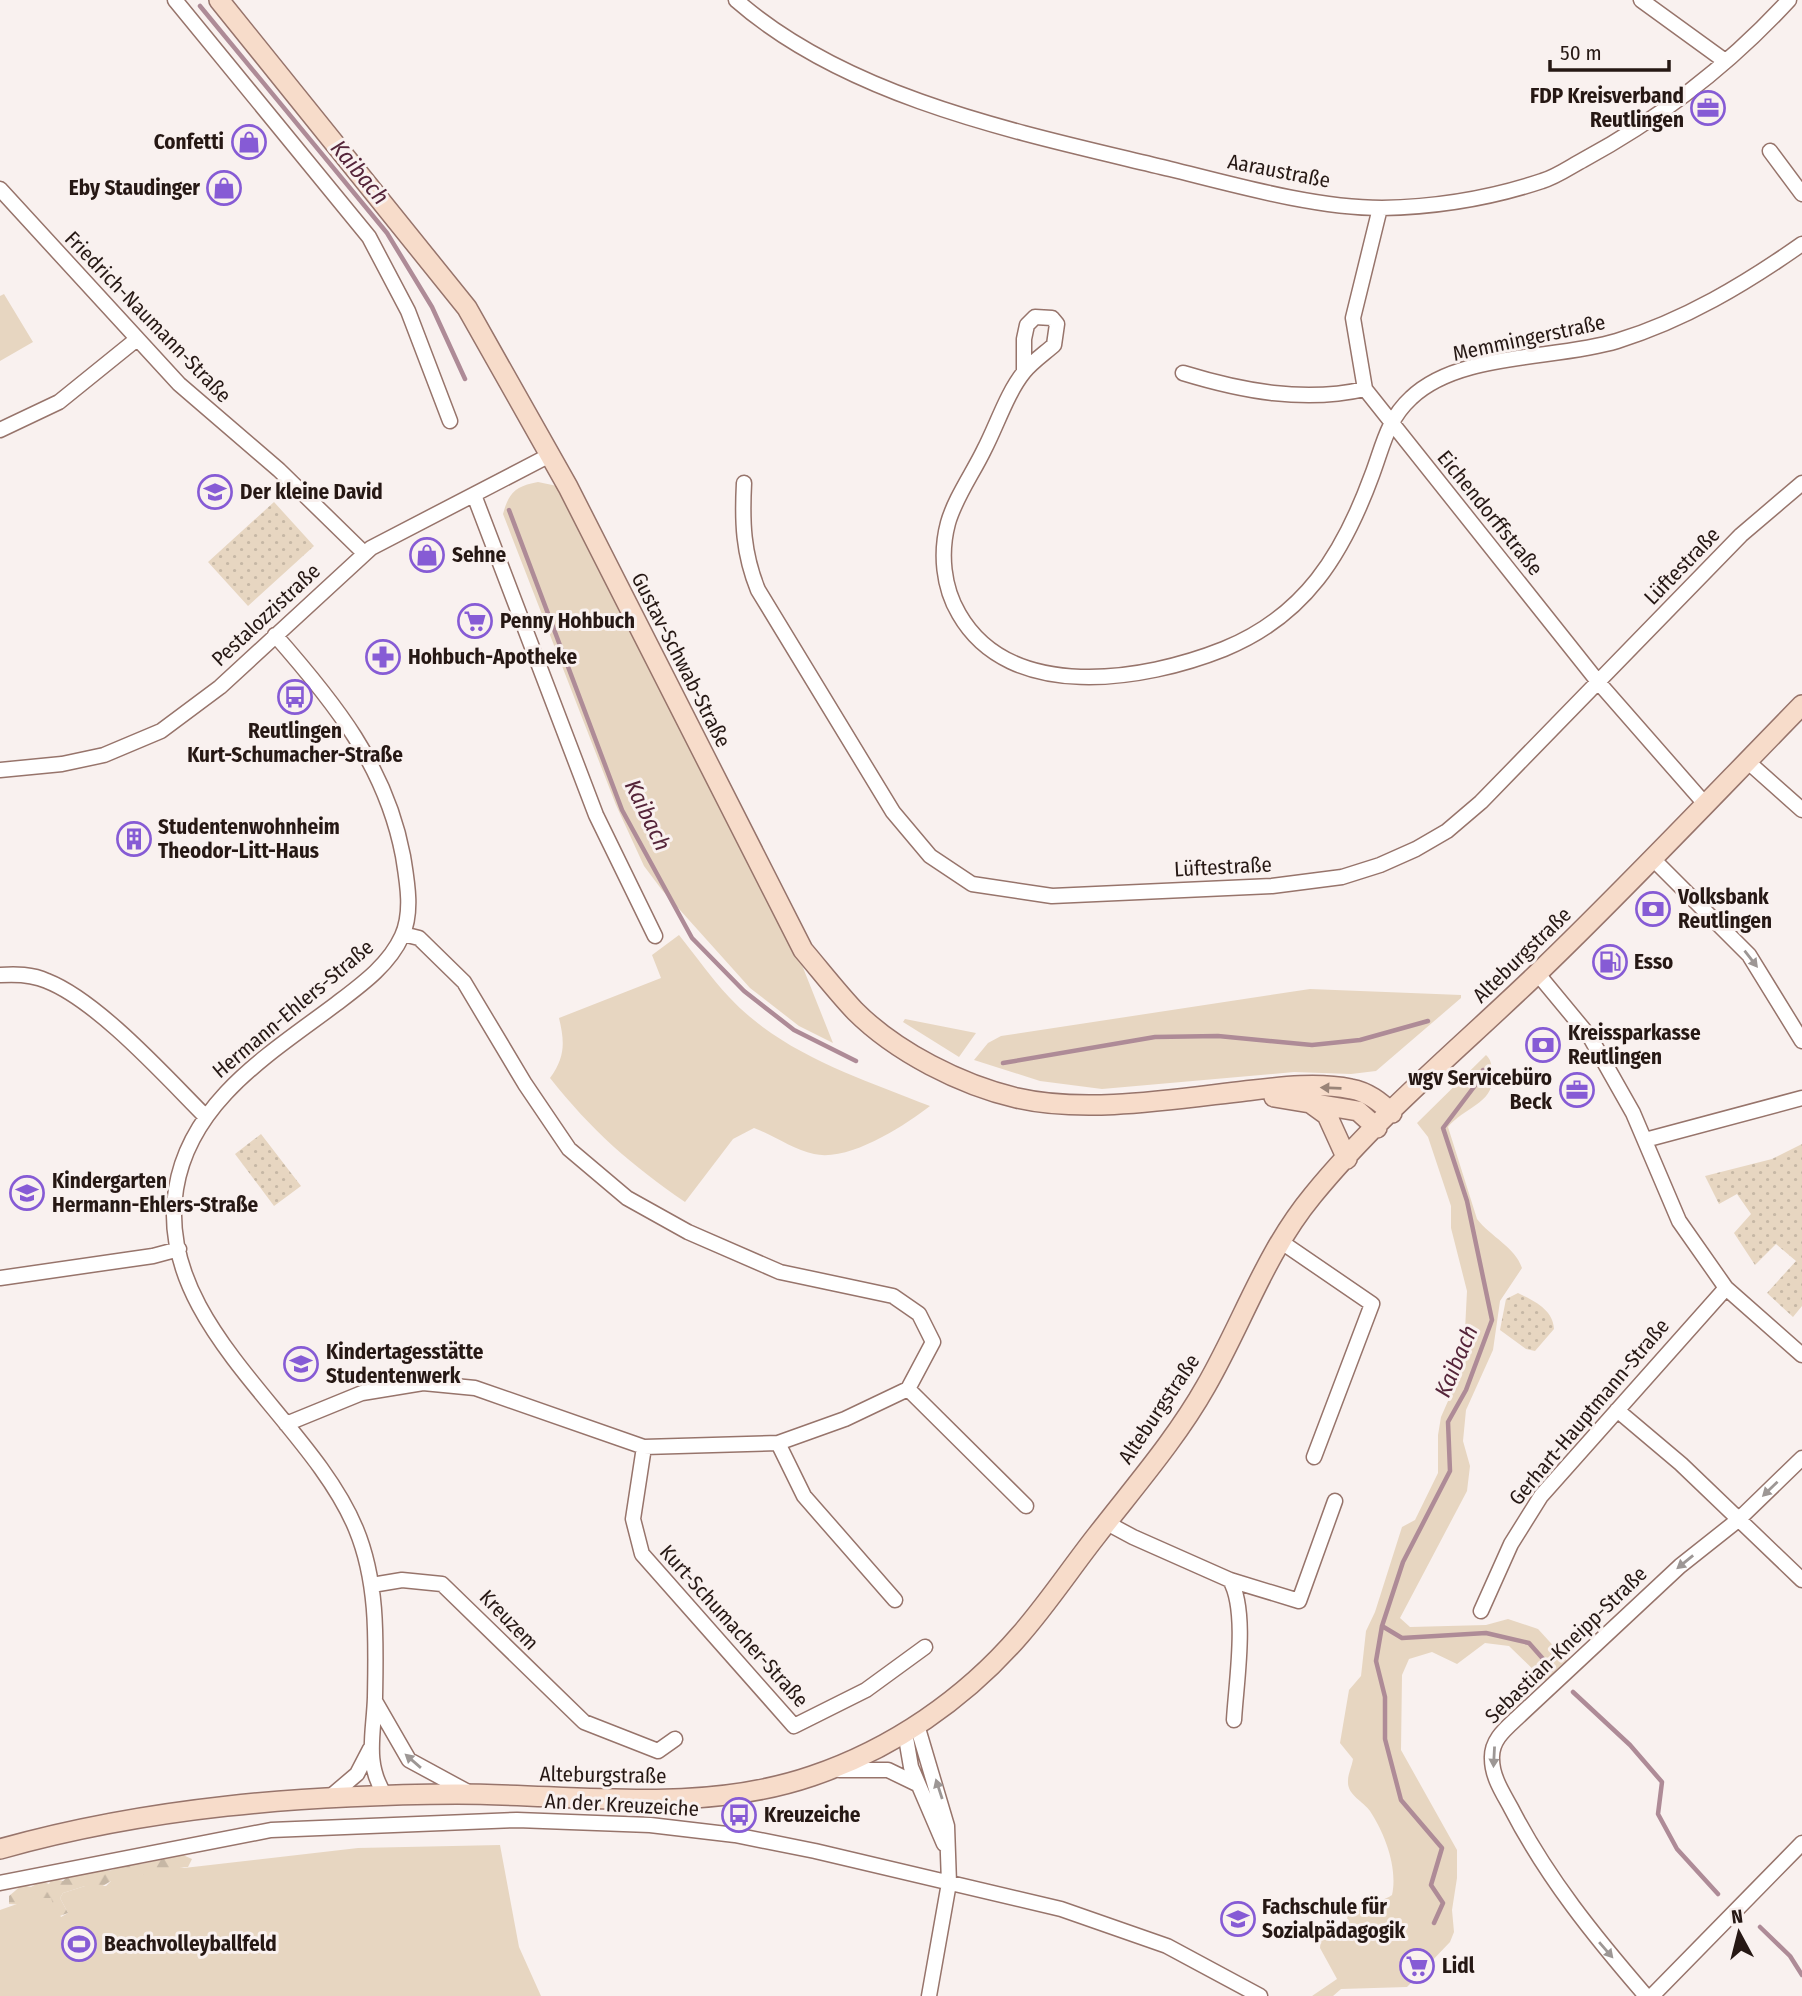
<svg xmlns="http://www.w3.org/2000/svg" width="1802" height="1996" font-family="'Fira Sans Condensed',sans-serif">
  <defs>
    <pattern id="forest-firs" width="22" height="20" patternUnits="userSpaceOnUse" patternTransform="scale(1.75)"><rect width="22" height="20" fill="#e7d6c1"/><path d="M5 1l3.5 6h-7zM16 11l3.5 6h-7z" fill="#c6b7a5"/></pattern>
    <pattern id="park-dots" width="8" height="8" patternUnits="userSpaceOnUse" patternTransform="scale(1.75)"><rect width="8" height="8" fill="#e7d6c1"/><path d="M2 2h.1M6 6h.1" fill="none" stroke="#c6b7a5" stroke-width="1.8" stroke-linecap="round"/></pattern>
  </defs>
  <rect width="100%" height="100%" fill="#f9f1ef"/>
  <!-- grass -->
  <path fill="#e7d6c1" d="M4 294 33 342 0 361V296Z
    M538 482 557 486 798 955 833 1043 799 1026 750 988 662 890 644 866 616 805 503 514C509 492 516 486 538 482Z
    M679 935C696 956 711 978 729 997 782 1054 860 1078 930 1106 904 1126 849 1162 814 1154 794 1150 773 1135 754 1128L733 1139 685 1202C630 1164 592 1131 550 1078 565 1057 565 1043 559 1018L661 978 652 955Z
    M1310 989 1461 995V998L1376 1071 1351 1074 1294 1072 1102 1089 1040 1081 974 1060 988 1043 1001 1036Z
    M905 1019 976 1033 959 1057 903 1022Z
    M1486 1055C1491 1060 1491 1063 1492 1070 1498 1103 1465 1106 1448 1127L1477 1219C1491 1237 1515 1247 1522 1268L1500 1301 1493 1350 1466 1410 1463 1441 1470 1466 1467 1491 1400 1618 1410 1627 1486 1625 1508 1619 1538 1629 1570 1664 1547 1683 1509 1646 1485 1643 1457 1664 1432 1652 1409 1659 1402 1675 1401 1750 1457 1850V1878L1452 1910 1454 1932 1450 1942 1407 1987 1341 1989 1333 1996H1312L1337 1979 1320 1948 1321 1937 1347 1921 1348 1908C1363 1899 1378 1905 1392 1895 1398 1868 1385 1834 1370 1811 1363 1801 1347 1795 1348 1781 1348 1774 1352 1766 1353 1759L1340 1743 1349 1690 1361 1676 1366 1631 1375 1612 1402 1527 1415 1520 1438 1473V1435L1441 1417 1466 1360 1460 1343 1465 1330 1467 1291 1451 1228V1206L1428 1137 1417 1123Z
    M500 1845 519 1947 541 1996H0V1910L34 1898H51L61 1917 68 1913 60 1898 63 1893 85 1886H106L111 1881C135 1882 160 1862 184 1868L358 1848Z"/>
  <!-- forest -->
  <path fill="url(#forest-firs)" d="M183 1855 192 1859 188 1867 162 1869 153 1877 144 1874 125 1882 111 1881 101 1887 85 1886 63 1893 60 1898 68 1913 57 1917 51 1898H35L28 1902V1905L9 1904V1896L22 1885 31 1887 41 1881 49 1884 52 1878 63 1881 70 1874 113 1870 119 1863 141 1864Z"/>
  <!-- park -->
  <path fill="url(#park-dots)" d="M274 502 314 546 248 606 208 562Z
    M261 1134 301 1186 274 1206 235 1154Z
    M1802 1144V1306L1793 1317 1767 1293 1796 1261 1776 1244 1755 1265 1734 1233 1751 1214 1737 1194 1719 1204 1705 1176 1772 1159Z
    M1518 1293C1534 1301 1553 1309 1554 1329L1535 1351 1526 1349 1500 1330 1506 1299Z"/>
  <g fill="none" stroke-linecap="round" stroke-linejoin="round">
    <!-- stream -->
    <path stroke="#ae8b97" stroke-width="4.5" d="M200 6 387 233 432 307 465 379
      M509 510 622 810 692 938 744 991 794 1030 856 1061
      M1003 1063 1155 1037 1218 1036 1312 1045 1360 1040 1428 1021
      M1382 1626 1402 1638 1486 1633 1529 1643 1552 1669
      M1573 1692 1630 1745 1662 1782 1658 1814 1677 1849 1718 1894
      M1434 1923 1443 1903 1431 1885 1442 1848 1401 1800 1385 1739V1697L1376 1661 1382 1626 1403 1562 1450 1471 1448 1422 1466 1390 1492 1320 1467 1201 1443 1128 1480 1079 1483 1070
      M1760 1927 1790 1956 1802 1975"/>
    <!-- street casing -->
    <g stroke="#97746b" stroke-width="17">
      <path id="street" d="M175 0 369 237 408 311 450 421
        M736 0C850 100 1026 134 1170 169 1235 185 1315 208 1382 208 1435 207 1491 198 1542 181 1556 177 1570 167 1583 160 1659 119 1730 64 1789 0
        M1641 0 1725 61
        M1770 151 1802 194
        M0 189 179 384 279 470 364 553
        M1380 208 1353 318 1365 389 1599 683 1705 804
        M1024 372V339L1027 325 1035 317 1052 318 1057 324 1054 345C1045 353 1032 362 1024 372 1007 393 997 425 984 450 973 473 955 498 948 523 940 553 943 587 959 614 1010 703 1144 681 1224 649 1305 616 1343 554 1372 475 1383 446 1387 420 1411 398 1459 352 1555 360 1617 341 1685 320 1745 284 1802 244
        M1183 373C1242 391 1304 403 1365 389
        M0 430 59 402 137 339
        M744 483C742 522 743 553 758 590L893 812 930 856 972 884 1052 896 1272 886 1342 877 1380 865 1416 849 1447 831 1481 802 1741 535 1802 483
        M474 495 596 815 655 936
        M275 635C334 702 386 766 403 856 407 881 413 912 402 936 389 965 361 985 336 1004 271 1053 190 1101 176 1189 154 1324 310 1417 356 1529 378 1582 376 1640 375 1697 374 1733 364 1763 385 1795
        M1747 761 1802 810
        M0 770 62 764 104 755 161 731 220 687 371 548 550 455
        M1652 858 1749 955 1802 1041
        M1537 973 1590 1037 1633 1113 1679 1221 1726 1288 1802 1355
        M0 975C16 974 32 974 47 981 98 1001 166 1077 206 1117
        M1645 1140 1802 1098
        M1280 1241 1372 1304 1314 1457
        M0 1278 153 1256 179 1249
        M908 1389 1026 1506
        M1617 1410 1681 1464 1802 1580
        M286 1424 362 1393 423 1383 475 1388 644 1447 778 1443 845 1419 908 1389 933 1342 919 1314 893 1296 780 1272 688 1232 627 1198 569 1149 525 1084 464 982 419 938 403 934
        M778 1443 804 1496 895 1600
        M644 1447 633 1519 642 1554 794 1726 866 1690 925 1647
        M1107 1523 1133 1537 1230 1580 1299 1601 1335 1501
        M1230 1580C1248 1611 1236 1683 1234 1720
        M372 1585 402 1580 442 1584 584 1722 658 1751 675 1739
        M1481 1611 1511 1544 1541 1496 1726 1288
        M375 1701 409 1760 468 1792
        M917 1725 947 1826 949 1883 929 1996
        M905 1732 911 1767 944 1844
        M839 1770H888L917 1784
        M330 1797 357 1774 370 1749
        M0 1883 271 1830 517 1820 650 1825 735 1835 815 1851 1061 1909 1167 1946 1260 1996
        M1646 1996C1595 1937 1547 1878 1511 1808 1503 1793 1492 1777 1492 1759 1491 1741 1504 1730 1516 1719L1680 1566 1738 1520 1802 1458
        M1652 1996 1802 1843"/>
    </g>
    <!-- secondary casing -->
    <g stroke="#97746b" stroke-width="22">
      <path id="secondary" d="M219 0 467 308 568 487 803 950C820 970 837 992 855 1011 896 1052 961 1085 1017 1098 1086 1114 1175 1099 1245 1091 1279 1087 1317 1082 1351 1089 1368 1092 1380 1102 1392 1113
        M1274 1097 1358 1111 1377 1128
        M1309 1102 1327 1115 1347 1159
        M0 1849C149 1807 303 1795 457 1794 574 1794 698 1815 812 1776 892 1749 965 1699 1020 1635 1048 1603 1071 1568 1097 1535 1135 1486 1176 1439 1206 1386 1243 1322 1265 1253 1313 1195 1380 1113 1467 1042 1543 968 1631 883 1716 793 1802 705"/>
    </g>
    <!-- street -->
    <use href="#street" stroke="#fff" stroke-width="14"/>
    <!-- secondary -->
    <use href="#secondary" stroke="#f7dcca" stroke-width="19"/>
  </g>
  <!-- one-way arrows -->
  <defs><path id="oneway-solid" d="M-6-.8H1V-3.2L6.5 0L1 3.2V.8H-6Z" transform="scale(1.75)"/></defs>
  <g fill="#9d9795">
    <use href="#oneway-solid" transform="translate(1751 959) rotate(52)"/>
    <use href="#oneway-solid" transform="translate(1770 1489) rotate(136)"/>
    <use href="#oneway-solid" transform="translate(1685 1562) rotate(141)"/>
    <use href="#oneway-solid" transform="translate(1494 1757) rotate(93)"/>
    <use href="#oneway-solid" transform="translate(413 1761) rotate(-139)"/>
    <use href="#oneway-solid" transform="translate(939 1789) rotate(-108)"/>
    <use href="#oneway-solid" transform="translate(1606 1950) rotate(49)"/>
  </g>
  <use fill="#998478" href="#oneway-solid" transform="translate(1331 1088) rotate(-178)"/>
  <!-- icons -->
  <defs>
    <g id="office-ring" transform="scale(1.75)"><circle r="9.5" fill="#f9f1ef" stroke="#865bd5" stroke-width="1.5"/><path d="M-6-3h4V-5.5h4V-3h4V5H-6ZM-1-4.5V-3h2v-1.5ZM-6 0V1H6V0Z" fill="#865bd5"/></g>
    <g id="shop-ring" transform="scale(1.75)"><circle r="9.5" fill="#f9f1ef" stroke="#865bd5" stroke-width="1.5"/><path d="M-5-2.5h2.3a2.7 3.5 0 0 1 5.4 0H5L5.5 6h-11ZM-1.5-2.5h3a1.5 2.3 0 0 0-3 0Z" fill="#865bd5"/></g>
    <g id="school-ring" transform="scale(1.75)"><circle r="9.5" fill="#f9f1ef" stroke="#865bd5" stroke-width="1.5"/><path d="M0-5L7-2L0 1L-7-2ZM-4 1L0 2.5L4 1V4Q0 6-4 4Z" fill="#865bd5"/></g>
    <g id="supermarket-ring" transform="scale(1.75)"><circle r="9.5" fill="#f9f1ef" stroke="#865bd5" stroke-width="1.5"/><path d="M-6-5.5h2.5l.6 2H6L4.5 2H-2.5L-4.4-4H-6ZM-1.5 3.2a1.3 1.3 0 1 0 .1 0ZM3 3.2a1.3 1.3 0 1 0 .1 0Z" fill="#865bd5"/></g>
    <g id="pharmacy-ring" transform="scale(1.75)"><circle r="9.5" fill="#f9f1ef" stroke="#865bd5" stroke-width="1.5"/><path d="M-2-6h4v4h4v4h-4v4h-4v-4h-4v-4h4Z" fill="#865bd5"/></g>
    <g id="bus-ring" transform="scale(1.75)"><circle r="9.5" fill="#f9f1ef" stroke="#865bd5" stroke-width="1.5"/><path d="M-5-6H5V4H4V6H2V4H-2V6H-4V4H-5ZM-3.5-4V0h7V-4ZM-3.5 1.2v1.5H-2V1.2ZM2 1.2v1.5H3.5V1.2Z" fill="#865bd5"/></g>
    <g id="building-ring" transform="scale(1.75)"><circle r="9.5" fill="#f9f1ef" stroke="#865bd5" stroke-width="1.5"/><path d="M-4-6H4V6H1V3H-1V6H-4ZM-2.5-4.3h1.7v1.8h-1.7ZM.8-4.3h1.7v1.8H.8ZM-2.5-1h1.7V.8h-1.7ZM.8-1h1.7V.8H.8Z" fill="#865bd5"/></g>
    <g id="bank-ring" transform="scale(1.75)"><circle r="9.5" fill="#f9f1ef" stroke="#865bd5" stroke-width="1.5"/><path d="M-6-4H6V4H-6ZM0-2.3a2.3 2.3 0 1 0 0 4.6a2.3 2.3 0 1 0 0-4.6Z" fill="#865bd5"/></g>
    <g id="fuel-ring" transform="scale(1.75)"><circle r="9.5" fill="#f9f1ef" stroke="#865bd5" stroke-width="1.5"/><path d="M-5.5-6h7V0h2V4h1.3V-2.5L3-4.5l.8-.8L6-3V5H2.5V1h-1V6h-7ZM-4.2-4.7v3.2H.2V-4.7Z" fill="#865bd5"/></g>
    <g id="university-ring" transform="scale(1.75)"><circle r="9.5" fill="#f9f1ef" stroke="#865bd5" stroke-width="1.5"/><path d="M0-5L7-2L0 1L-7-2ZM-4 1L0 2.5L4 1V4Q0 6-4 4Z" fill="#865bd5"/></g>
    <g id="stadium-ring" transform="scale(1.75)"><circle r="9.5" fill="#f9f1ef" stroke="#865bd5" stroke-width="1.5"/><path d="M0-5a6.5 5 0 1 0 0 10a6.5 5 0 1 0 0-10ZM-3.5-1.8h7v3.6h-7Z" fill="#865bd5"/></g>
  </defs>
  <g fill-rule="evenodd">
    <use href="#office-ring" x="1708" y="108"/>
    <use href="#shop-ring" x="249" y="142"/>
    <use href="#shop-ring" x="224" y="188"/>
    <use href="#school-ring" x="215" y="492"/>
    <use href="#shop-ring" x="427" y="555"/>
    <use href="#supermarket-ring" x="475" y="621"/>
    <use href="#pharmacy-ring" x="383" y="657"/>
    <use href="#bus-ring" x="295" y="697"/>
    <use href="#building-ring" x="134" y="839"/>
    <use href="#bank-ring" x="1653" y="909"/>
    <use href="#fuel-ring" x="1610" y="962"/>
    <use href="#bank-ring" x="1543" y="1045"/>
    <use href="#office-ring" x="1577" y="1090"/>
    <use href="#school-ring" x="27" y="1193"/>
    <use href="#school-ring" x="301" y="1364"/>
    <use href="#bus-ring" x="739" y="1815"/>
    <use href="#university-ring" x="1238" y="1919"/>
    <use href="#stadium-ring" x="79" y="1944"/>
    <use href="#supermarket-ring" x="1417" y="1966"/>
  </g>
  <g text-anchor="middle" stroke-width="6" stroke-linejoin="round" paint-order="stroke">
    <!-- poi labels -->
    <g font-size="21" font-weight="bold" fill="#261814" stroke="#f9f1ef" text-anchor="start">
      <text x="1684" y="103" text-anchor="end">FDP Kreisverband<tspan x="1684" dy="24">Reutlingen</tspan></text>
      <text x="224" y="149" text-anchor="end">Confetti</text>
      <text x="200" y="195" text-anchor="end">Eby Staudinger</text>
      <text x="240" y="499">Der kleine David</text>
      <text x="452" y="562">Sehne</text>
      <text x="500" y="628">Penny Hohbuch</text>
      <text x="408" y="664">Hohbuch-Apotheke</text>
      <text x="295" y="738" text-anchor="middle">Reutlingen<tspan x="295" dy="24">Kurt-Schumacher-Straße</tspan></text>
      <text x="158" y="834">Studentenwohnheim<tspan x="158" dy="24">Theodor-Litt-Haus</tspan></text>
      <text x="1678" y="904">Volksbank<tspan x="1678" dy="24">Reutlingen</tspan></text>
      <text x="1634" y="969">Esso</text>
      <text x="1568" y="1040">Kreissparkasse<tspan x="1568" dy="24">Reutlingen</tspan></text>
      <text x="1552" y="1085" text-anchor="end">wgv Servicebüro<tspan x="1552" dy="24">Beck</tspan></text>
      <text x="52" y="1188">Kindergarten<tspan x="52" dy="24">Hermann-Ehlers-Straße</tspan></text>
      <text x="326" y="1359">Kindertagesstätte<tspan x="326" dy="24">Studentenwerk</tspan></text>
      <text x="764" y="1822">Kreuzeiche</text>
      <text x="1262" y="1914">Fachschule für<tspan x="1262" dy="24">Sozialpädagogik</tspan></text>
      <text x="104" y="1951">Beachvolleyballfeld</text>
      <text x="1442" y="1973">Lidl</text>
    </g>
    <!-- street labels -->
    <g font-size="21" fill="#261814" stroke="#f9f1ef">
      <text transform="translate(1279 171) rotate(11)" y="7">Aaraustraße</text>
      <text transform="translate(148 317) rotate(46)" y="7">Friedrich-Naumann-Straße</text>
      <text transform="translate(1529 338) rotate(-12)" y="7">Memmingerstraße</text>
      <text transform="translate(1490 513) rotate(51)" y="7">Eichendorffstraße</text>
      <text transform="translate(1682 566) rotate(-46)" y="7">Lüftestraße</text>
      <text transform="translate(266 615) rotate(-43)" y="7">Pestalozzistraße</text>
      <text transform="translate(681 660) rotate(63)" y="7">Gustav-Schwab-Straße</text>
      <text transform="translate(1223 867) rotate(-3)" y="7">Lüftestraße</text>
      <text transform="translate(1522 955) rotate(-44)" y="7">Alteburgstraße</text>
      <text transform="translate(293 1009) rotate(-40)" y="7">Hermann-Ehlers-Straße</text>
      <text transform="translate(1159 1409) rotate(-56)" y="7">Alteburgstraße</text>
      <text transform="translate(1589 1412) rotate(-50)" y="7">Gerhart-Hauptmann-Straße</text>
      <text transform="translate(509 1620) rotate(46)" y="7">Kreuzem</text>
      <text transform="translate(734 1626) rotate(48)" y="7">Kurt-Schumacher-Straße</text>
      <text transform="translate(1566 1645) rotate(-44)" y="7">Sebastian-Kneipp-Straße</text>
      <text transform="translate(603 1775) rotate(1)" y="7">Alteburgstraße</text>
      <text transform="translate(622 1805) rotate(3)" y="7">An der Kreuzeiche</text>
    </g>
    <!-- water labels -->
    <g font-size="23" font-style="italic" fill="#55253a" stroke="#f9f1ef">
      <text transform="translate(360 172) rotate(50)" y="8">Kaibach</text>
      <text transform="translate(648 815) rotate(64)" y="8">Kaibach</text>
      <text transform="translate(1456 1361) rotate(-67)" y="8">Kaibach</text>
    </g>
  </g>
  <!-- north arrow -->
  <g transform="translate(1739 1933) rotate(353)" stroke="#f9f1ef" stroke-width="5" paint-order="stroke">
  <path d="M0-5L12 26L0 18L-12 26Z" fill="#261814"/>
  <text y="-10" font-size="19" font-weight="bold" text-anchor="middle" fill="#261814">N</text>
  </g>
  <!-- scale -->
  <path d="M1550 60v10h119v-10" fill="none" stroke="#261814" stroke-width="3.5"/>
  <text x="1560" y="60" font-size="21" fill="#261814" stroke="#f9f1ef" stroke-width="5" paint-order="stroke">50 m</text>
</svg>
